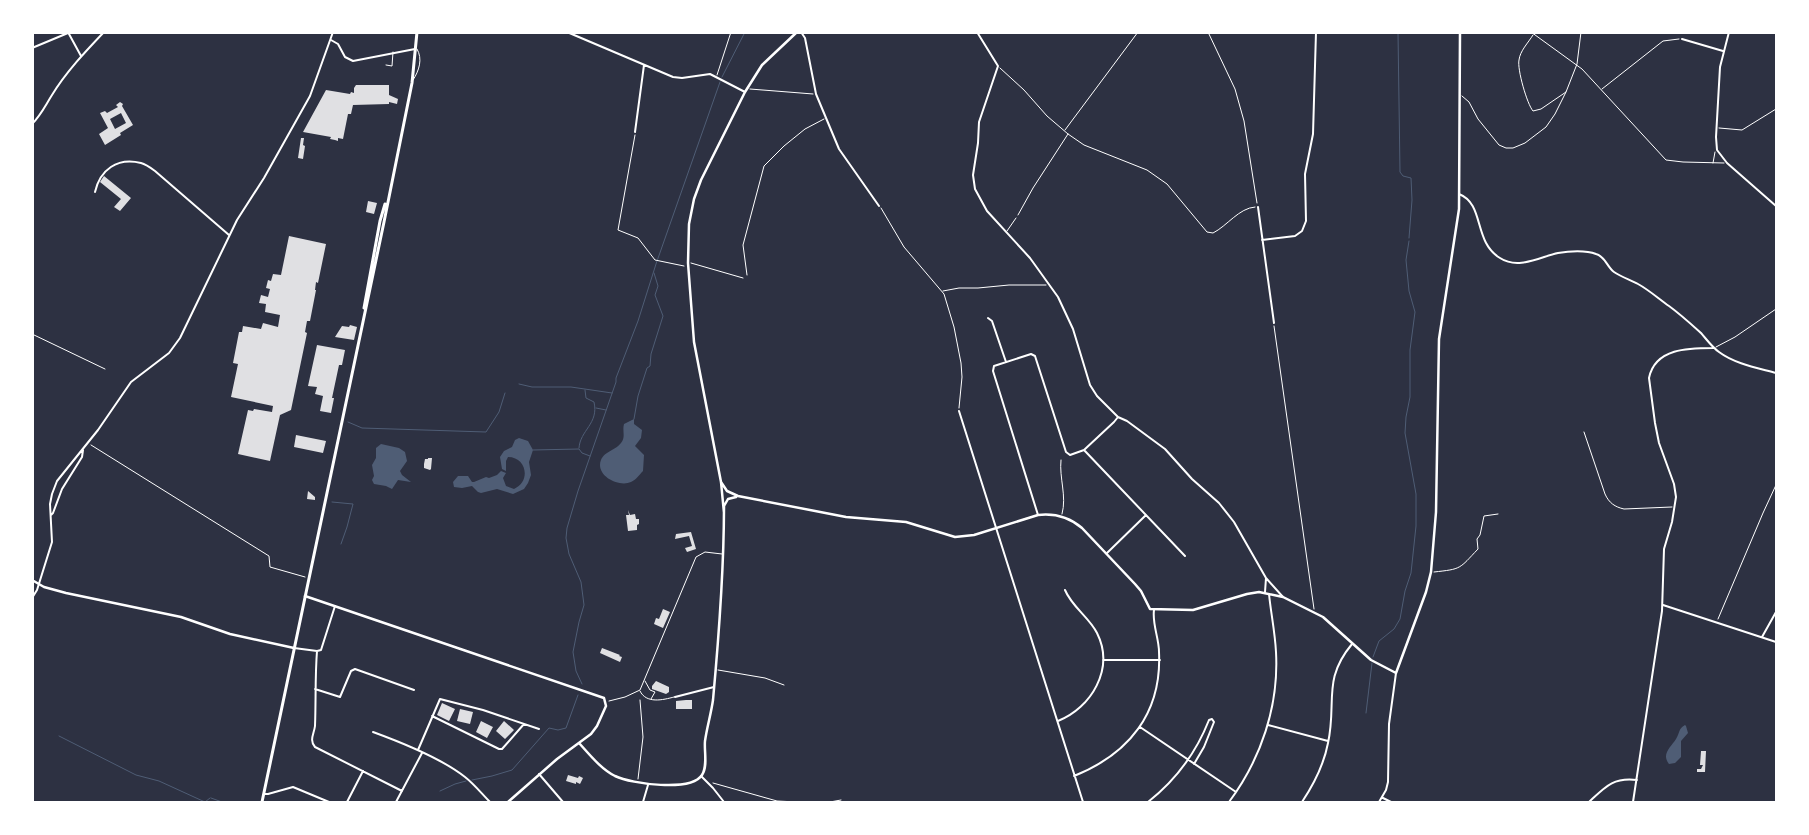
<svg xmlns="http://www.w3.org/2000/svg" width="1809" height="835" font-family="'PT Sans',sans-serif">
  <rect width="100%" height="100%" fill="#2d3142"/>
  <!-- water -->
  <path fill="#4f5d75" d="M634 419V424L642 430 641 438 635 446 644 455 643 471C639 475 636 480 631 482 620 487 600 478 600 465 601 451 614 452 621 443 626 437 622 431 624 424Z
    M519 438 528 441 533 450 529 462 531 475 528 483 524 489 513 494 497 489 481 493 478 492 472 486 462 488 454 487 453 482 458 476H468L472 482H474L486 477 489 478 497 475 501 471 506 473 503 478 506 486 514 489C531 482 527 457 508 457L506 461V471L502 469 500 457 504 451 512 447 515 440Z
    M381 444 399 448 405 452 407 461 400 471 402 475 411 482 398 480 392 489 386 486 374 484 372 480 374 476 372 465 376 458V448Z
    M1685 725 1686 726 1688 733 1681 741V757L1675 763 1669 764C1661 754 1671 747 1676 739 1680 733 1678 729 1685 725Z"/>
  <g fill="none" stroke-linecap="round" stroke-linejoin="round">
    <!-- stream -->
    <path stroke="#4f5d75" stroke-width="1" d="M1398 32 1400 172 1403 176 1411 178 1412 200 1409 238
      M722 77 745 32
      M519 384 532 387H571L612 393
      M596 408 606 410
      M634 419 638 396 647 368 650 366 651 354 663 316 655 295 658 286 654 273
      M348 422 362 428 486 432 499 412 505 393
      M579 448C580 430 599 424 594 402L586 398 585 390
      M533 450 579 449 582 453 590 456
      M332 502 353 504 347 527 341 544
      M1373 657 1379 641 1394 629 1400 619 1405 591 1411 573 1416 526V494L1405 433 1406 417 1410 397V350L1415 312 1409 291 1406 260 1409 241
      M582 684 576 671 573 652 579 622 584 605 581 582 569 554 566 538 567 528 578 491 616 382V378L638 321 656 264 720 82
      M1366 713 1372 663
      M59 736 136 775 159 781 205 802 210 798
      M472 780 492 776 512 770 549 728 558 730 566 728 578 695
      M440 791 455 784 466 781
      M211 798 222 802"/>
  </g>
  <!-- building -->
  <path fill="#e0e0e3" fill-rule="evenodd" d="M356 85H389V95L398 99 397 104 389 102V104L353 105 351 114H348L343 139 338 138V141L335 140 330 139 331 137 303 132 326 90 350 94 351 92 354 93V88Z
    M120 102 123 104 122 106 133 125 120 133 121 135 105 145 99 134 108 128 100 113 105 111 107 113 118 107 116 105ZM121 113 126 123 115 129 110 119Z
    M301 138H304L303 145 305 146 303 159 298 158Z
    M104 176 131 198 120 211 114 207 121 199 100 182Z
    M368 201 377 203 374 214 366 212Z
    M289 236 326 244 318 283 316 282 315 290H316L310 321H307L305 332 307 333 291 410 280 415 270 461 238 454 248 410 253 411 254 409 272 412 273 406 231 397 238 364 233 363 239 332H242L243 326 261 329 263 323 278 327 280 315 265 312 266 304 259 303 261 295 268 297 270 289 266 288 268 280 271 281 273 274 281 275Z
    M350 325 357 327 354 340 335 337 342 326 349 327Z
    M317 345 345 350 342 365H339L332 398H334L331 413 320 411 323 396 315 394 317 387 308 386Z
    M296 435 326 441 323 453 294 447Z
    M428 458H432L431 469 430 470 424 468V464L425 459H428Z
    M308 491 315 497V500L307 499Z
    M628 510 630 515 635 514 636 519H639V524L637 525V530L628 531 626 515H629Z
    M691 532 696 549 687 552 685 548 692 546 689 536 675 539 676 534Z
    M663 609 670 612 663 628 654 624 656 618 659 619Z
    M602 648 620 655 619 656 622 657 620 662 600 653Z
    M656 681 669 687V692L666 694 652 689V686Z
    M686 700H692V709H676V701Z
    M442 703 455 709 449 721 437 715Z
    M460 709 473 712 470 724 457 721Z
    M481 721 493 727 487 738 476 732Z
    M504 721 514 730 505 739 496 731Z
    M1701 751H1706L1705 772H1697V769H1701L1703 765H1700Z
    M568 775 578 778 579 776 583 778 580 784 576 782V784L566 781Z"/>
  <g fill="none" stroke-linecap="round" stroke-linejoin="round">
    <!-- path -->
    <path stroke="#fff" stroke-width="1" d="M1208 32 1235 89 1244 121 1257 203
      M1531 32 1582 69 1666 160 1683 162 1724 163
      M1533 35C1528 43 1520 51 1519 60 1517 69 1527 104 1533 111L1541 109 1566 92 1577 64 1581 32
      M1000 68 1024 90 1047 116 1068 134 1084 145 1147 170 1167 184 1207 232 1213 233C1227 226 1239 208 1255 207
      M717 75 731 32
      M750 89 813 94
      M1602 89 1663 41 1679 39
      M1462 96 1469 102 1478 119 1499 145 1506 148H1513L1525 143 1546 127 1555 114 1566 92
      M1719 128 1742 130 1776 109
      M1065 130 1138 32
      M635 135 618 230 638 238 655 260 684 266
      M1713 163 1715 152
      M881 208 904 247 944 294 954 327 961 363 962 377 959 408
      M1018 215 1033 188 1068 134
      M691 263 743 278
      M747 275 743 245 764 166 784 146 805 129 824 119
      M943 291 959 288H978L1009 285H1046
      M1274 326 1314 609
      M32 334 105 369
      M1716 347 1735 337 1776 309
      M1584 432 1605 494C1609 503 1615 507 1624 509L1672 507
      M91 445 269 556 270 567 305 577
      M1061 460C1059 478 1067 496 1062 514
      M1434 572C1462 569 1459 569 1478 549L1477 539 1480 535 1484 516 1498 514
      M1718 619 1763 513 1776 485
      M718 670 765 678 784 685
      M638 779 643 737 640 700
      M713 783 777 801 797 802
      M830 802 841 800"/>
    <!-- service -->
    <path stroke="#fff" stroke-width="1" d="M386 65 392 66 393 52
      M413 80C419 71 423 59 417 49
      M1007 231 1016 218"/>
    <!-- pedestrian -->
    <path stroke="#fff" stroke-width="1" d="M645 681 650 690 655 692 651 699
      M640 691C646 704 663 700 674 697
      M609 701 625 697 640 690 696 557 705 552 722 554"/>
    <!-- minor -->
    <path stroke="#fff" stroke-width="2" d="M567 32 673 77 682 78 710 74 745 92
      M801 32 805 38 816 94 839 149 879 206
      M977 32 998 66 979 122 978 143 973 175 975 189 987 211 1030 258 1058 297 1073 329 1090 385 1097 396 1118 417 1127 421 1165 449 1192 479 1219 503 1234 522 1266 578 1283 597
      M1729 32 1720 67 1716 137 1717 150 1727 163 1776 206
      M69 34 81 56
      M1682 39 1723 51
      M331 40 338 44 345 57 353 61 415 49
      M32 48 68 33
      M32 124C41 115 45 106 52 95 66 72 85 52 104 32
      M635 132 644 65
      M95 192C100 170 117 157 141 163 145 164 151 168 155 171L229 235
      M1459 194C1485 204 1473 242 1500 258 1518 270 1540 257 1558 253 1569 251 1586 250 1596 254 1605 256 1607 267 1614 272 1621 277 1631 280 1638 284 1649 290 1659 299 1669 306 1680 314 1691 324 1701 333 1707 340 1712 347 1719 352 1735 364 1758 368 1776 373
      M1258 207 1274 323
      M1262 240 1295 236 1302 231 1306 221 1305 174 1313 134 1316 32
      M988 318 992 321 1006 362
      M959 411 1083 802
      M1084 450 1185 556
      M51 515 53 513 62 489 82 457 83 450
      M1038 515 993 371 994 366 1031 354 1035 356 1066 452 1070 455 1084 450 1114 422 1118 417
      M1107 553 1146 515
      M1265 592 1266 578
      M32 598 37 590 52 542 50 504 52 494 57 481 98 430 131 382 169 353 180 338 237 220 264 178 310 96 333 32
      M1663 605 1776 642
      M335 606 321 650 317 651C315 676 316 701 315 726 314 734 309 740 315 747L402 791
      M1762 637 1776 612
      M294 648 317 651
      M1103 660H1160
      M315 689 340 697 351 671 355 669 414 690
      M675 697 714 687
      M432 716 499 749H502L524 724
      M1058 721C1091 708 1115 669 1097 633 1089 617 1072 607 1065 590
      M1268 725 1328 741
      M1140 727 1236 792
      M373 732C403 743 441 758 465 777 474 784 482 794 490 802
      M418 750 440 699 483 710 539 729
      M539 774 563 802
      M701 776 713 788 724 802
      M1074 776C1129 754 1162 713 1159 652 1159 638 1152 624 1154 610
      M264 794H268L293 787 329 802
      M1383 798 1391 802
      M347 802 363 771
      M396 802 422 753
      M643 802 648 785
      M1148 802C1176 780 1196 753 1209 720L1212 719 1214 722 1204 747 1194 764
      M1229 802C1261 759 1279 706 1276 652 1275 632 1271 614 1269 594
      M1302 802C1314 784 1324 764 1328 743 1337 702 1322 680 1352 644
      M1379 802 1386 790 1388 782 1389 724 1396 673
      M1589 802C1605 787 1613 777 1637 780
      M1633 802 1662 611 1664 549 1672 522 1676 497 1674 484 1659 443 1655 423 1649 378C1655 348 1689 348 1713 348"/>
    <!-- tertiary -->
    <path stroke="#fff" stroke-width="2.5" d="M721 482 727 491 738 496 846 517 906 522 955 537 974 535 1038 515C1055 513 1069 517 1082 528L1135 584 1141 591 1150 609 1193 610 1247 594 1259 592 1283 597 1323 617 1371 660 1396 673 1426 592 1431 572 1436 512 1439 339 1459 209 1460 32
      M724 513 721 482 694 342 688 263 689 224 694 199 701 180 745 92 762 65 797 32
      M32 580 44 587 66 593 181 617 230 634 294 648
      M305 596 604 698 606 706 597 726 591 734 557 759 508 802
      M579 743C589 754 601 769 615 776 632 784 691 792 702 775 708 766 704 751 705 741 707 727 711 714 713 700 719 635 724 570 724 506L728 499 736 497"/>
    <!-- primary -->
    <path stroke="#fff" stroke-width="3" d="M364 308 380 221 385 204
      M262 802 384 222 412 83 417 32"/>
  </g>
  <!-- border -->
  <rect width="1809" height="835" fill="none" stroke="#ffffff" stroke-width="68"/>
</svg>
